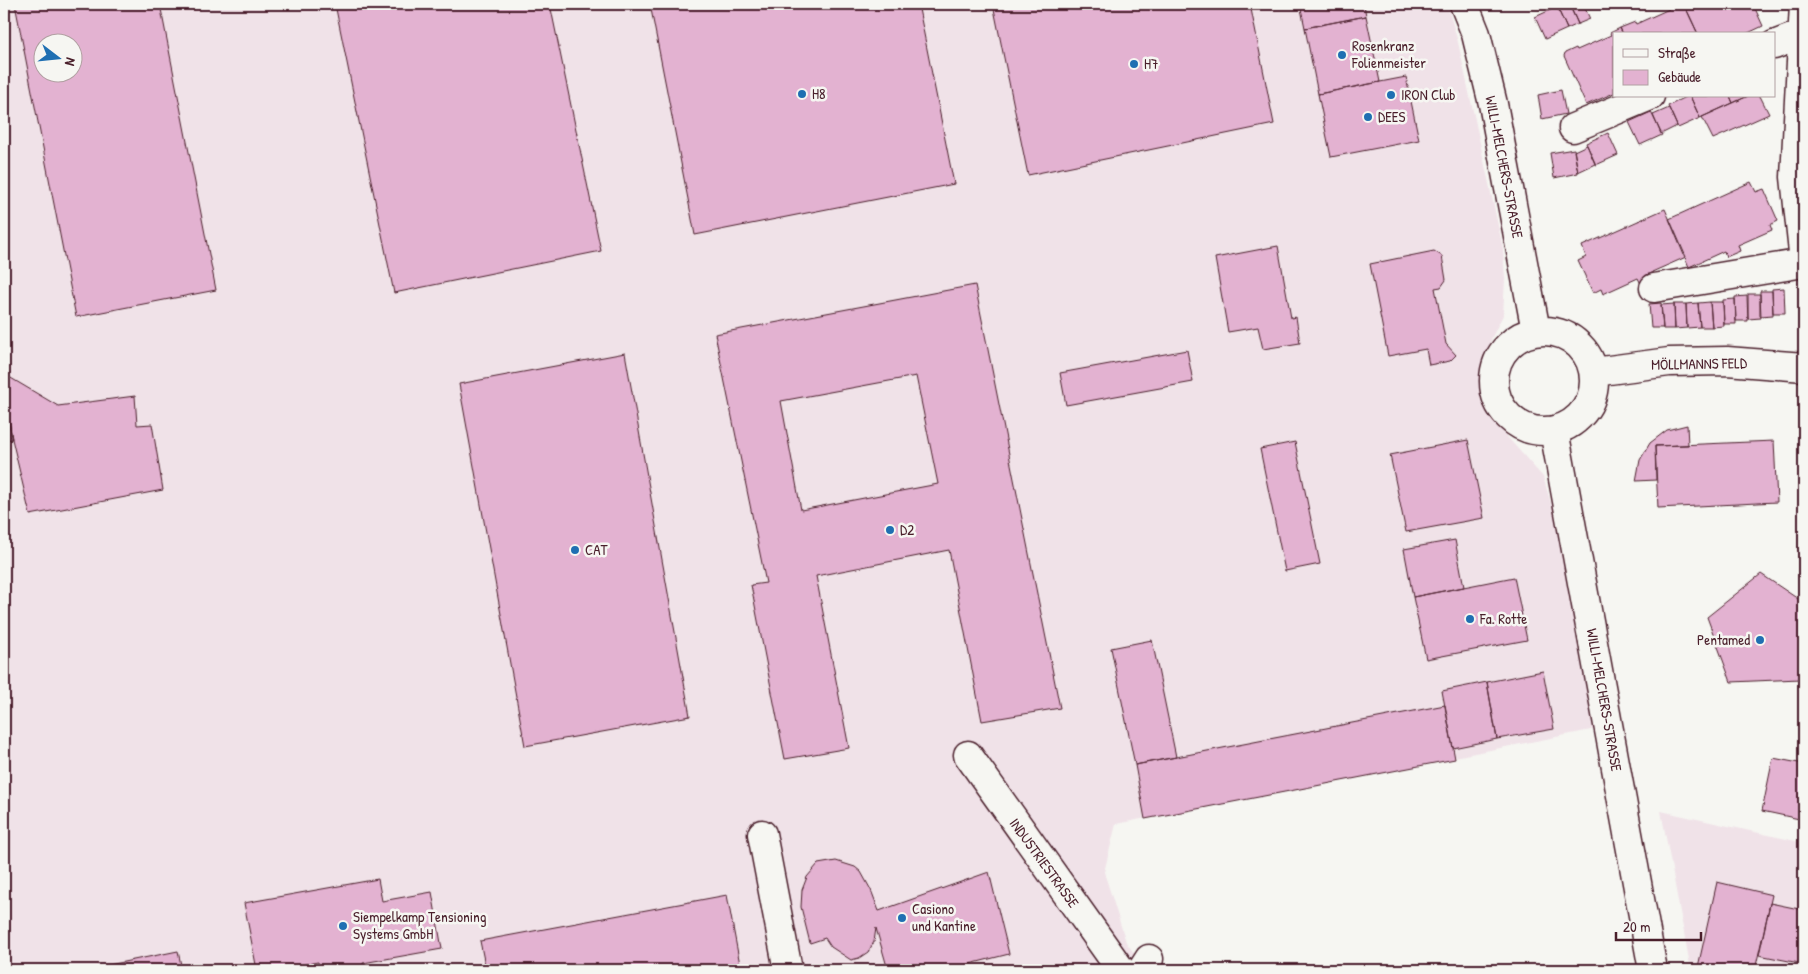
<svg xmlns="http://www.w3.org/2000/svg" width="1808" height="974" font-family="'Patrick Hand',sans-serif">
  <rect width="100%" height="100%" fill="#f6f6f2"/>
  <filter id="ink" filterUnits="userSpaceOnUse"><feTurbulence type="fractalNoise" baseFrequency=".02" numOctaves="2"/><feDisplacementMap in="SourceGraphic" scale="10" xChannelSelector="R" yChannelSelector="G"/><feConvolveMatrix kernelMatrix="1 2 1 2 8 2 1 2 1" color-interpolation-filters="sRGB"/></filter>
  <g filter="url(#ink)">
    <!-- built -->
    <path fill="#f0e2e8" fill-rule="evenodd" d="M4 4H1445L1448 8 1458 42 1503 248 1505 279 1503 315 1492 337 1479 382 1494 422 1543 477 1556 519 1596 729 1116 824 1104 872 1126 942 1146 970H4ZM42 42H72V72H42Z
      M1661 811 1804 843V970H1691Z"/>
    <!-- building -->
    <path fill="#e3b2d1" stroke="#4a1f2b" fill-rule="evenodd" d="M15 4H160L216 290 76 317ZM42 42H72V72H42Z
      M335 4H550L601 251 394 293Z
      M650 4H918L954 184 695 235Z
      M993 4H1250L1274 124 1028 175Z
      M1300 4H1364L1366 16 1305 28Z
      M1564 4H1569L1578 24 1567 29 1557 7Z
      M1569 4H1583L1590 19 1578 24Z
      M1675 4H1684L1698 34H1623L1620 28 1635 22 1636 24 1669 9 1668 7Z
      M1684 4H1753L1763 26 1746 34H1698Z
      M1771 4H1783V8L1771 7Z
      M1557 7 1567 29 1545 39 1535 17Z
      M1366 16 1380 82 1318 94 1305 28Z
      M1620 28 1623 34H1614V93L1586 105 1564 56 1565 53 1576 48 1577 50 1611 35 1610 33Z
      M1406 77 1419 140 1331 157 1318 94Z
      M1561 90 1566 114 1542 119 1538 95Z
      M1688 96H1690L1700 118 1678 128 1668 106Z
      M1690 96H1730L1733 103 1700 118Z
      M1730 96H1748L1733 103Z
      M1748 96H1760L1769 114 1713 139 1702 117Z
      M1669 108 1677 126 1661 134 1653 115Z
      M1651 112 1662 135 1640 145 1629 122Z
      M1608 133 1618 155 1596 165 1586 143Z
      M1587 145 1595 164 1578 172 1574 151Z
      M1574 149 1578 173 1554 178 1550 153Z
      M1751 182 1756 192 1764 189 1778 221 1770 225 1772 230 1738 245 1740 251 1726 257 1724 251 1689 267 1669 219Z
      M1665 209 1686 257 1652 272 1654 278 1641 284 1638 278 1603 294 1601 289 1593 293 1578 261 1586 257 1582 246Z
      M1278 246 1291 318 1296 317 1300 343 1263 349 1258 327 1228 332 1215 258Z
      M1434 251 1442 256 1446 280 1441 287 1435 288 1446 344 1456 355 1450 361 1429 365 1426 349 1388 356 1370 264Z
      M975 285 1060 708 982 721 949 550 816 576 849 748 785 759 751 585 766 583 715 334ZM916 376 938 484 801 510 781 401Z
      M1784 288 1785 313H1773L1772 289Z
      M1760 291H1772L1773 315 1760 316Z
      M1748 294H1760L1761 318 1748 319Z
      M1747 296 1748 321H1736L1735 297Z
      M1735 299 1736 324H1724L1723 300Z
      M1710 302 1712 327H1700L1698 303Z
      M1710 302H1723L1724 326 1712 327Z
      M1661 303 1663 328H1651L1649 304Z
      M1698 303 1700 327 1687 328 1686 304Z
      M1674 304H1686L1687 328 1675 329Z
      M1674 304 1675 329H1663L1661 305Z
      M1187 350 1193 382 1066 405 1060 373Z
      M625 353 690 716 525 746 459 384Z
      M4 374 58 406 135 396 137 425 152 424 163 490 30 515 12 439 4 392Z
      M4 392 12 439 4 440Z
      M1687 425 1688 445 1655 446 1656 480 1636 481 1640 460 1650 443 1667 430Z
      M1468 440 1484 518 1406 532 1390 455Z
      M1774 441 1777 502 1658 508 1655 446Z
      M1802 441H1804V483Z
      M1295 442 1320 564 1285 571 1260 449Z
      M1455 540 1464 587 1413 597 1404 549Z
      M1761 574 1804 603V664L1800 679 1731 682 1707 617Z
      M1514 577 1527 640 1426 659 1413 597Z
      M1152 640 1176 757 1135 765 1111 648Z
      M1543 671 1554 729 1497 739 1487 682Z
      M1487 682 1497 739 1453 748 1442 691Z
      M1445 705 1455 759 1145 819 1135 765Z
      M1773 758 1804 764V820L1762 811Z
      M836 861 855 867 861 872 871 890 879 911 989 872 1009 954 946 970H888L876 928 874 942 868 952 859 958 851 960 831 947 825 938 810 943 801 907 802 890 807 877 818 864Z
      M378 879 382 901 432 892 442 949 363 963 364 970H319L318 962 272 970H257L244 903Z
      M1717 882 1772 895 1755 970H1711L1698 967Z
      M727 895 741 970H486L480 941Z
      M1770 903 1804 910V964L1759 955Z
      M178 951 182 970H84Z"/>
    <g fill="none" stroke-linecap="round" stroke-linejoin="round">
      <!-- minor casing -->
      <g stroke="#4a1f2b" stroke-width="31">
        <path id="minor" d="M1464 4 1476 34 1493 104 1536 331
          M1804 4 1795 177 1804 262
          M1774 45 1802 34
          M1573 128 1650 96
          M1654 288 1804 263
          M1494 381a50 50 0 1 1 100 0a50 50 0 1 1-100 0Z
          M1594 372 1669 362 1727 361 1804 367
          M1554 430 1653 970
          M968 755 1121 970
          M762 834 788 970
          M1142 970 1149 959"/>
      </g>
      <!-- minor -->
      <use href="#minor" stroke="#f6f6f2" stroke-width="28"/>
    </g>
  </g>
  <!-- markers -->
  <g fill="#1f6fb2" stroke="#f6f6f2" stroke-width="2">
    <circle cx="1342" cy="55" r="5"/>
    <circle cx="1134" cy="64" r="5"/>
    <circle cx="802" cy="94" r="5"/>
    <circle cx="1391" cy="95" r="5"/>
    <circle cx="1368" cy="117" r="5"/>
    <circle cx="890" cy="530" r="5"/>
    <circle cx="575" cy="550" r="5"/>
    <circle cx="1470" cy="619" r="5"/>
    <circle cx="1760" cy="640" r="5"/>
    <circle cx="902" cy="918" r="5"/>
    <circle cx="343" cy="926" r="5"/>
  </g>
  <g text-anchor="middle" stroke-width="5" stroke-linejoin="round" paint-order="stroke">
    <!-- poi labels -->
    <g font-size="15" fill="#4a1f2b" stroke="#f6f6f2" text-anchor="start">
      <text x="1352" y="51">Rosenkranz<tspan x="1352" dy="17">Folienmeister</tspan></text>
      <text x="1144" y="69">H7</text>
      <text x="812" y="99">H8</text>
      <text x="1401" y="100">IRON Club</text>
      <text x="1378" y="122">DEES</text>
      <text x="900" y="535">D2</text>
      <text x="585" y="555">CAT</text>
      <text x="1480" y="624">Fa. Rotte</text>
      <text x="1750" y="645" text-anchor="end">Pentamed</text>
      <text x="912" y="914">Casiono<tspan x="912" dy="17">und Kantine</tspan></text>
      <text x="353" y="922">Siempelkamp Tensioning<tspan x="353" dy="17">Systems GmbH</tspan></text>
    </g>
    <!-- street labels -->
    <g font-size="15" fill="#4a1f2b" stroke="#f6f6f2">
      <text transform="translate(1504 167) rotate(79)" y="5">WILLI-MELCHERS-STRASSE</text>
      <text transform="translate(1699 364) rotate(-1)" y="5">MÖLLMANNS FELD</text>
      <text transform="translate(1604 700) rotate(80)" y="5">WILLI-MELCHERS-STRASSE</text>
      <text transform="translate(1044 863) rotate(54)" y="5">INDUSTRIESTRASSE</text>
    </g>
  </g>
  <!-- margin -->
  <rect width="1808" height="974" fill="none" stroke="#f6f6f2" stroke-width="20"/>
  <rect x="10" y="10" width="1788" height="954" fill="none" stroke="#4a1f2b" stroke-width="2" filter="url(#ink)"/>
  <!-- legend -->
  <rect x="1613" y="32" width="162" height="65" fill="#f6f6f2" stroke="#b1a0a2"/>
  <rect x="1623" y="49" width="25" height="8" fill="#f6f6f2" stroke="#b1a0a2"/>
  <text x="1658" y="58" font-size="15" fill="#4a1f2b">Straße</text>
  <rect x="1623" y="70" width="25" height="15" fill="#e3b2d1" stroke="#b1a0a2"/>
  <text x="1658" y="82" font-size="15" fill="#4a1f2b">Gebäude</text>
  <!-- north arrow -->
  <g transform="translate(58 58) rotate(106)"><circle r="24" fill="#f6f6f2" stroke="#b1a0a2"/>
  <path d="M0-4L9 19L0 12L-9 19Z" fill="#1f6fb2"/>
  <text y="-8" font-size="14" font-weight="bold" text-anchor="middle" fill="#4a1f2b">N</text>
  </g>
  <!-- scale -->
  <path d="M1616 932v8h85v-8" fill="none" stroke="#4a1f2b" stroke-width="2.5"/>
  <text x="1623" y="932" font-size="15" fill="#4a1f2b" stroke="#f6f6f2" stroke-width="4" paint-order="stroke">20 m</text>
</svg>
